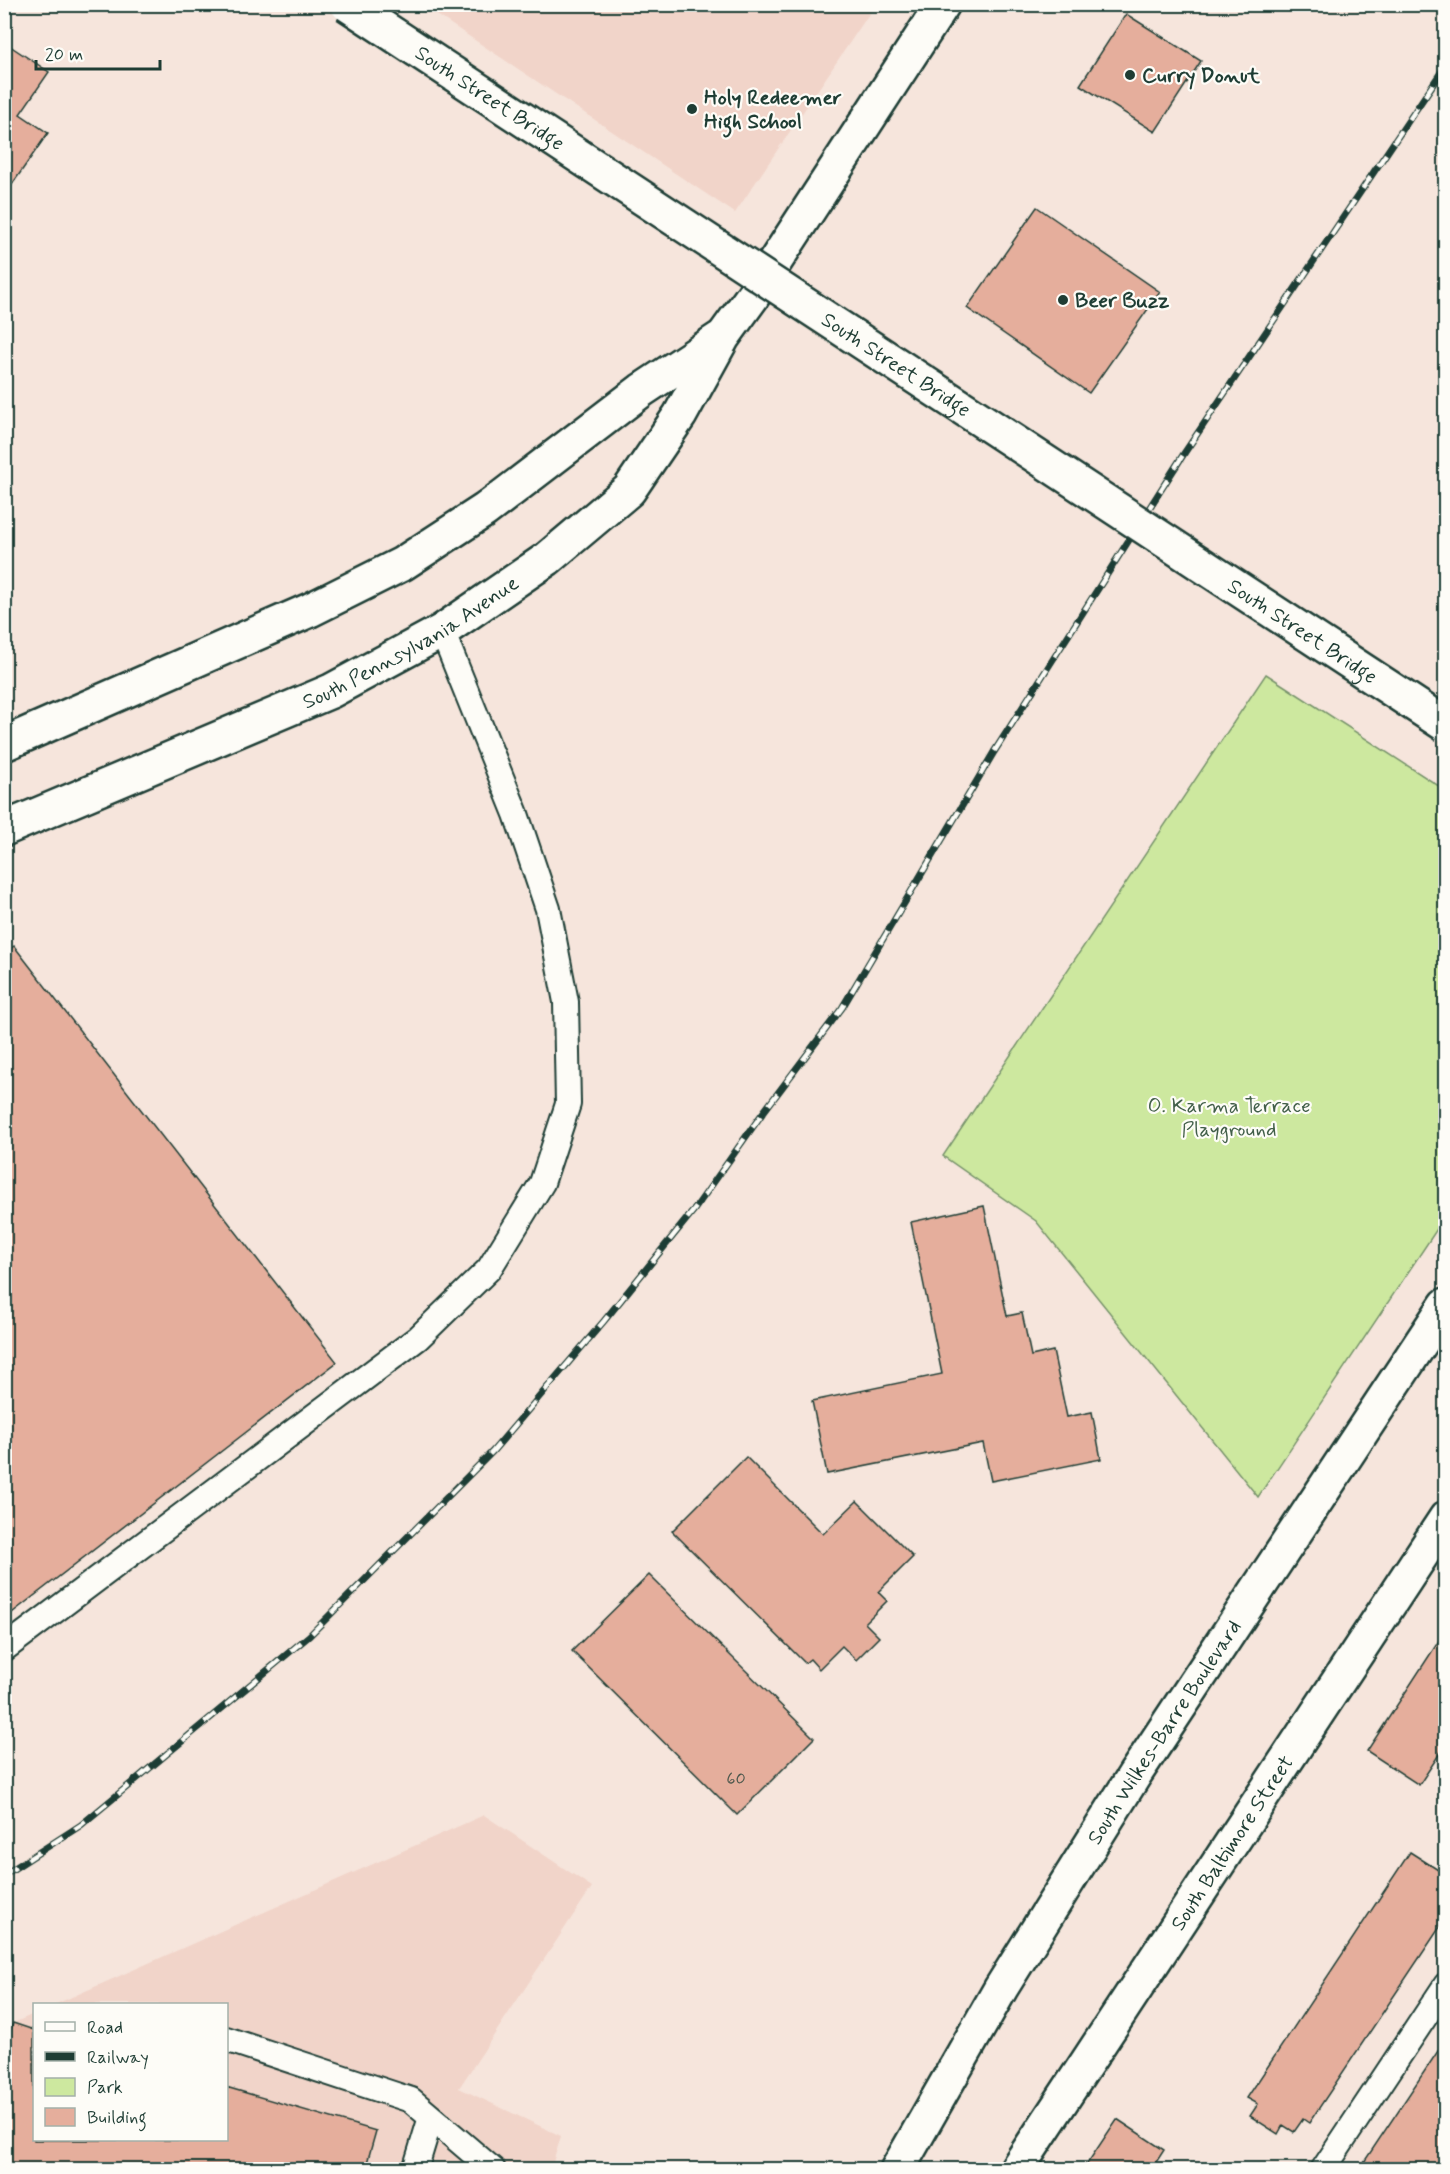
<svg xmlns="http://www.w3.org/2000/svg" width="1450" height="2174" font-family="Mynerve,sans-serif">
  <rect width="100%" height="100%" fill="#f6e5dc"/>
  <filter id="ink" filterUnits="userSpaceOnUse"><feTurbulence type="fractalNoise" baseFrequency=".0167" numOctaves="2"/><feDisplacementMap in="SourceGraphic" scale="12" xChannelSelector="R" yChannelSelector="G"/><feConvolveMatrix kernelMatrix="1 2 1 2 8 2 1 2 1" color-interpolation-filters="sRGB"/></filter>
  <g filter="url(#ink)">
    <!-- built -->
    <path fill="#f1d4c9" d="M422 5H875L735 213Z
      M484 1815 592 1887 459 2088 561 2136 551 2169H5L4 2027 34 2014V2140H226V2004H56Z"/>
    <!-- green -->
    <path fill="#cde89f" stroke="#76926a" stroke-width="1.5" d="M1266 674 1445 790V1217L1258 1497 1036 1221 943 1156Z"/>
    <!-- building -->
    <path fill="#e5ae9c" stroke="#1f3d34" stroke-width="1.5" d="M1126 14 1201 61 1155 132 1080 85Z
      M4 42 49 72 20 114 48 133 4 196Z
      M1037 207 1160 292 1089 393 967 308Z
      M14 946 337 1362 4 1619V953Z
      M984 1206 1007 1316 1022 1313 1031 1356 1053 1351 1067 1417 1092 1412 1101 1459 991 1481 983 1443 827 1474 812 1401 942 1374 911 1222Z
      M746 1457 823 1534 857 1501 913 1557 878 1592 887 1601 865 1623 879 1637 856 1660 842 1646 819 1669 810 1659 805 1663 672 1531Z
      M649 1575 814 1738 737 1815 572 1651Z
      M1446 1630V1744L1419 1785 1367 1751Z
      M1410 1852 1446 1875V1918L1309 2123 1303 2119 1294 2132 1283 2125 1278 2134 1250 2116 1258 2104 1247 2098Z
      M13 2023 34 2030V2140H226V2087L376 2131 365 2170H4V2050Z
      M1446 2039V2152L1434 2170H1363L1360 2168Z
      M1117 2119 1164 2150 1151 2170H1083Z"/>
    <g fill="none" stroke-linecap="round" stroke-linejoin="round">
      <!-- lane casing -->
      <g stroke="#1f3d34" stroke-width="28">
        <path id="lane" d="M4 1649 418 1338 489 1269 542 1183 568 1104 566 1002 548 909 516 814 442 631
          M226 2039 411 2100 493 2170
          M415 2170 431 2117
          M1323 2170 1446 1985"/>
      </g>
      <!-- street casing -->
      <g stroke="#1f3d34" stroke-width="38">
        <g id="street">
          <path id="s1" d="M1016 2170 1446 1518"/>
        </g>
      </g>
      <!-- secondary casing -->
      <g stroke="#1f3d34" stroke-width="38">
        <g id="secondary">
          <path d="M4 744 310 610 402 564 485 510 642 390 719 339"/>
          <path id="s2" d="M4 829 331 691 442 631 547 559 629 490 680 415 723 337 752 297 943 4"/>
          <path id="s3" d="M897 2170 1001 1988 1135 1774 1446 1305"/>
        </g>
      </g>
      <!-- lane -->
      <use href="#lane" stroke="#fdfcf7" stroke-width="24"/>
      <!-- street -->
      <use href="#street" stroke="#fdfcf7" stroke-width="33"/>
      <!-- secondary -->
      <use href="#secondary" stroke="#fdfcf7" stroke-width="33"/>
      <!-- rail casing -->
      <g stroke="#1f3d34" stroke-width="7">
        <path id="rail" d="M4 1875 81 1825 309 1636 493 1451 604 1321 694 1210 762 1114 842 1008 994 752 1185 452 1446 65"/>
      </g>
      <!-- rail -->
      <use href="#rail" stroke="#fdfcf7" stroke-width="4.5" stroke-dasharray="14" stroke-linecap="butt"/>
      <!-- secondary-bridge casing -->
      <g stroke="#1f3d34" stroke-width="38" stroke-linecap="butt">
        <g id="secondary-bridge">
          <path id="s4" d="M347 4 1446 725"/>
        </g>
      </g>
      <!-- secondary-bridge -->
      <use href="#secondary-bridge" stroke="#fdfcf7" stroke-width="33"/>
    </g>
  </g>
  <!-- markers -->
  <g fill="#1f3d34" stroke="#fdfcf7" stroke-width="2">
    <circle cx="1130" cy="75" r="6"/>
    <circle cx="692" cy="109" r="6"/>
    <circle cx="1063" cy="300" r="6"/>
  </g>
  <g text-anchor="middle" stroke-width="4.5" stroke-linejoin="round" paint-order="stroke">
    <!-- number labels -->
    <g font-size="18" fill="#50594e">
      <text x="736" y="1784">60</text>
    </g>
    <!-- poi labels -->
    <g font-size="21" font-weight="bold" fill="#1f3d34" stroke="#fdfcf7" text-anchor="start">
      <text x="1142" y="82">Curry Donut</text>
      <text x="704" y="104">Holy Redeemer<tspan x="704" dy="24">High School</tspan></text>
      <text x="1075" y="307">Beer Buzz</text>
    </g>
    <!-- street labels -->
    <g font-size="21" fill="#1f3d34" stroke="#fdfcf7">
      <text dy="7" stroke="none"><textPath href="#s4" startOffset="171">South Street Bridge</textPath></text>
      <text dy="7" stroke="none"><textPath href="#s4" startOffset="657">South Street Bridge</textPath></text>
      <text dy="7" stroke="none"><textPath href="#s4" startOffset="1143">South Street Bridge</textPath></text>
      <text dy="7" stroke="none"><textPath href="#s2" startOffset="448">South Pennsylvania Avenue</textPath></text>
      <text dy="7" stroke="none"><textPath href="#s3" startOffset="513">South Wilkes-Barre Boulevard</textPath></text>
      <text dy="7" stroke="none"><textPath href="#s1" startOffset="392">South Baltimore Street</textPath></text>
    </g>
    <!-- park labels -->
    <g font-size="21" fill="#425f49" stroke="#fdfcf7">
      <text x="1229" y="1112">O. Karma Terrace<tspan x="1229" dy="24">Playground</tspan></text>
    </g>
  </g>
  <!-- margin -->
  <rect width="1450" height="2174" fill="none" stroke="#fdfcf7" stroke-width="24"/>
  <rect x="12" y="12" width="1426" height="2150" fill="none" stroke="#1f3d34" stroke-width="2" filter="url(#ink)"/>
  <!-- legend -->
  <rect x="33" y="2003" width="195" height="138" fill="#fdfcf7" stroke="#a4b0a9" stroke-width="1.5"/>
  <rect x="45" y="2022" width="30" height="9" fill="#fdfcf7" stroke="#a4b0a9" stroke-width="1.5"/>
  <text x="87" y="2033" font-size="18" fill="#1f3d34">Road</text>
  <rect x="45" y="2052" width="30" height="9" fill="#1f3d34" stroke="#a4b0a9" stroke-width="1.5"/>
  <text x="87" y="2063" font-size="18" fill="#1f3d34">Railway</text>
  <rect x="45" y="2078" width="30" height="18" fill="#cde89f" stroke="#a4b0a9" stroke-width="1.5"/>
  <text x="87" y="2093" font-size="18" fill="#1f3d34">Park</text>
  <rect x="45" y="2108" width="30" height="18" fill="#e5ae9c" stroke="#a4b0a9" stroke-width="1.5"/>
  <text x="87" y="2123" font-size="18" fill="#1f3d34">Building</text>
  <!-- scale -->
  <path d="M36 60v9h124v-9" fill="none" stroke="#1f3d34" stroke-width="3"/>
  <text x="45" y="60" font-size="18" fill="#1f3d34" stroke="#fdfcf7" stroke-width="4.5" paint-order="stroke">20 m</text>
</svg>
